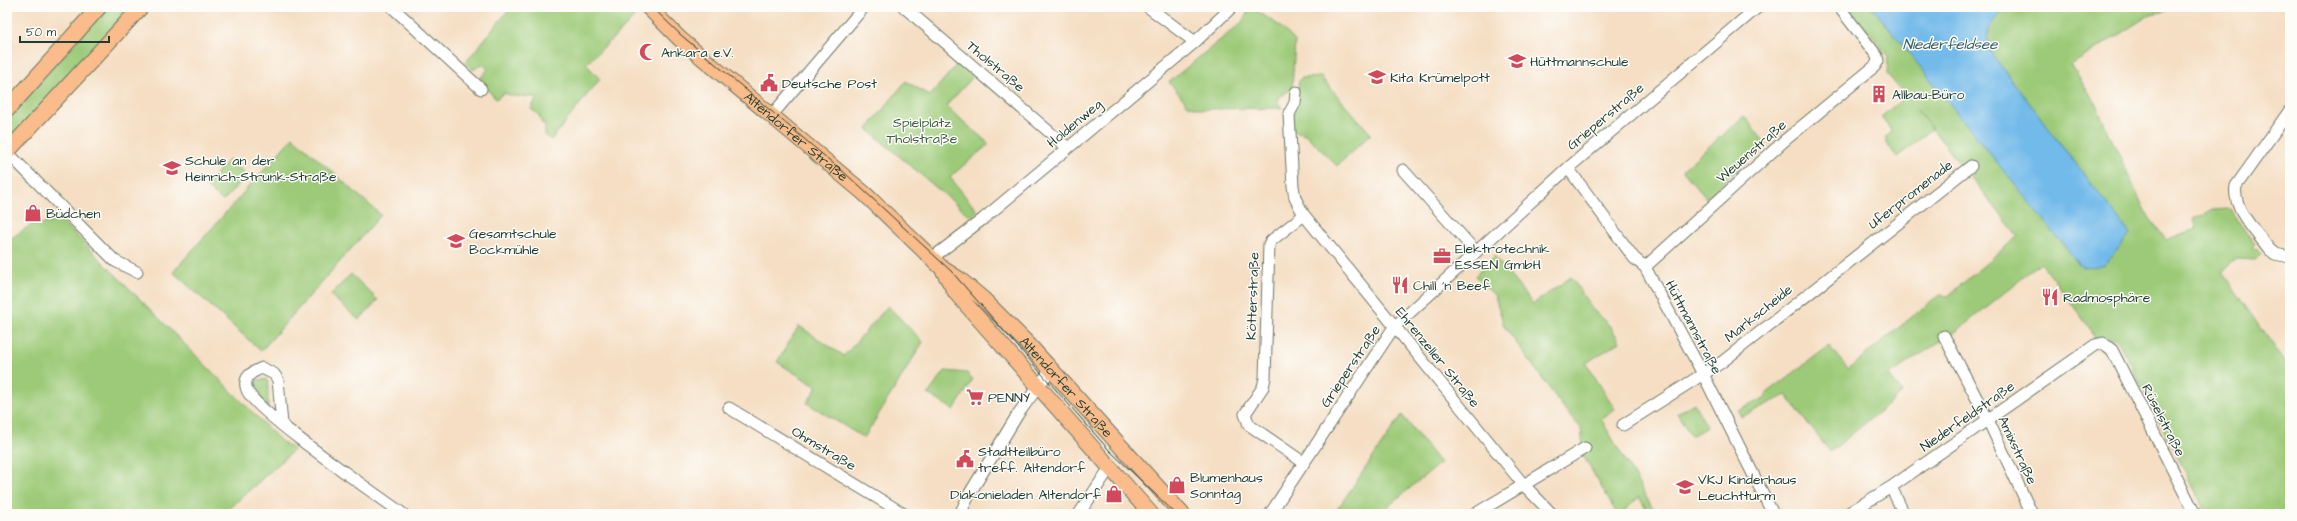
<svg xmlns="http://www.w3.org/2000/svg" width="2297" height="521" font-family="'Architects Daughter',sans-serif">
  <rect width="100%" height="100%" fill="#fdfcf7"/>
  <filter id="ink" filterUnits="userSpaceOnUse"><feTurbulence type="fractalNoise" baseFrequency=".025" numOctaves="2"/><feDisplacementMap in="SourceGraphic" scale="8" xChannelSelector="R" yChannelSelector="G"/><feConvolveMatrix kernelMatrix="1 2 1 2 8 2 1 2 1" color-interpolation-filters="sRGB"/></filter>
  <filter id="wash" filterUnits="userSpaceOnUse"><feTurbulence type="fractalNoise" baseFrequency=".012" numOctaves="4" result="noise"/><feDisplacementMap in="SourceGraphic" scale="16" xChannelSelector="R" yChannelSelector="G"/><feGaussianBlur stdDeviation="0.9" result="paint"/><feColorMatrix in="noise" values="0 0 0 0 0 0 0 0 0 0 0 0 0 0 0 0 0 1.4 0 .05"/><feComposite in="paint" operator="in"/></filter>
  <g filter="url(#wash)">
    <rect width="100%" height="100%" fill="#f5dec3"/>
    <!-- green -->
    <path fill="#9dca78" stroke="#5e8456" d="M107 7H132L15 137 7 131V119Z
      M511 7H629L635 16 625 27 586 64 600 79 551 140 545 135V123L542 124 539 115 531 109 537 97 513 96 504 93 496 99 479 80 488 69 482 64 473 70 465 63Z
      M1848 7H2186L2151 14 2071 65 2095 103 2146 213 2166 240 2197 228 2193 218 2212 210 2230 209 2255 245 2252 248 2255 250 2258 248 2262 254 2255 260 2237 259 2222 271 2290 370V514H2207L2118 341 2109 337 2094 340 2089 327 2041 263 1958 330 1889 375 1902 393 1830 452 1786 395 1741 417 1738 411 1766 397 1767 393 1829 346 1848 369 1935 298 1941 295 1948 296 2018 236 1917 110 1932 129 1897 157 1885 142 1887 141 1885 138 1892 132 1881 117 1906 96 1887 74 1888 56Z
      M1254 9 1280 26 1295 41 1292 89 1278 98V103L1282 108 1201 109 1188 105 1169 82 1242 22 1249 10Z
      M957 64 973 77 946 106 989 144 950 177 977 211 971 217 867 129 906 81 930 96Z
      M1321 77 1371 134 1337 166 1305 134 1291 130 1299 81 1301 78Z
      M1744 116 1766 144 1706 198 1682 170Z
      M293 137 381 215 261 351 173 272Z
      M229 159 247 175 223 201 205 186Z
      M62 221 282 442 294 450 223 514H7V241L31 225Z
      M1494 256 1533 304 1571 277 1592 309 1610 326 1620 342 1586 363 1615 409 1601 419 1656 514H1649L1639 497 1621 514H1617L1584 457 1581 428 1566 411 1504 326 1495 296 1475 276Z
      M351 274 378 300 359 320 330 295Z
      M888 306 923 342 864 438 807 403 817 387 777 362 799 326 844 356Z
      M945 371 967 373 973 379 954 410 928 394Z
      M266 379 268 382V408L254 393 253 387 258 380Z
      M1694 403 1707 427 1691 436 1677 413Z
      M1402 415 1440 463 1379 514H1334Z"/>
    <!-- water -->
    <path fill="#72baea" stroke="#487c8f" d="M1872 7H2007C1992 20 1982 33 1991 53L2130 234 2103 266 2081 267Z"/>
  </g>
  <g filter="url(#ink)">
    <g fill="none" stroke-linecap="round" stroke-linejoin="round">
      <!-- minor casing -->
      <g stroke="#6a7566" stroke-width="13">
        <path id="minor" d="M392 7 481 89
          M904 7 1068 148
          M1148 7 1195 42
          M1296 92 1295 103 1289 114 1293 186 1295 198 1304 215 1523 484 1552 514
          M2290 110 2236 186C2232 209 2256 231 2269 249L2275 254 2290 257
          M772 115 864 7
          M7 152 115 261 137 272
          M1568 168 1634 258 1645 267 1703 374 1773 514
          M1403 170 1476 252
          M932 258 983 219 1195 42 1232 7
          M1645 267 1784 141 1875 66 1878 61 1877 56 1839 7
          M1944 336 1988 420 2032 514
          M729 408 904 514
          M282 424 278 380 274 374 262 368C252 372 242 377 247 390 255 412 376 494 403 514
          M1623 425 1722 362 1971 166
          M1303 462 1249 425 1245 414 1263 387 1265 378 1269 244 1272 240 1304 215
          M1891 487 1904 514
          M960 514 970 493 1018 414 1051 369
          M1079 514 1109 469
          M1270 514 1394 327 1568 168 1758 7
          M1475 514 1585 448
          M1847 514 1891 487 2095 345 2103 343 2112 350 2195 514"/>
      </g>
      <!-- major casing -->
      <g stroke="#6a7566" stroke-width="17">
        <g id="major">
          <path id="s1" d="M648 7 680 39 865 194 943 269 959 279 983 299 1028 344 1182 514"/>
          <path d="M7 110 99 7"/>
          <path d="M7 152 141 7"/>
          <path d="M943 270 956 293 1151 514"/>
        </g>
      </g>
      <!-- minor -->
      <use href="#minor" stroke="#fff" stroke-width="11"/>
      <!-- major -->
      <use href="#major" stroke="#f9bc8a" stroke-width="15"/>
      <!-- tram -->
      <path stroke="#1f3d34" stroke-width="1" d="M652 7 681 35 847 175 951 271 1109 450 1176 514"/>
    </g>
  </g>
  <!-- icons -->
  <defs>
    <g id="mosque-bare" transform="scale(1.38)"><path d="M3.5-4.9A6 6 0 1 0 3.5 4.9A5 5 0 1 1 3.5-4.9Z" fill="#d1495b" stroke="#fdfcf7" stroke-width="2.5" paint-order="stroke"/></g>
    <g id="school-bare" transform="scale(1.38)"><path d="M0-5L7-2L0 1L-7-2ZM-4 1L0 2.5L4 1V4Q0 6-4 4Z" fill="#d1495b" stroke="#fdfcf7" stroke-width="2.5" paint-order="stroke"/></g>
    <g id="civic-bare" transform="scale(1.38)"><path d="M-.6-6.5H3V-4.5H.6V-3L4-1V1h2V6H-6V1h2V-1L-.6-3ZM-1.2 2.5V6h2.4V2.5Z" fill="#d1495b" stroke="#fdfcf7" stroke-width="2.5" paint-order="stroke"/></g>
    <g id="building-bare" transform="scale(1.38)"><path d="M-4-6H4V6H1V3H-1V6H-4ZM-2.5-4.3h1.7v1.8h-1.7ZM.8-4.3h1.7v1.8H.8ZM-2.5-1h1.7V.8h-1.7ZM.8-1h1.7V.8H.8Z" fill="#d1495b" stroke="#fdfcf7" stroke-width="2.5" paint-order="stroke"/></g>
    <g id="shop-bare" transform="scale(1.38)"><path d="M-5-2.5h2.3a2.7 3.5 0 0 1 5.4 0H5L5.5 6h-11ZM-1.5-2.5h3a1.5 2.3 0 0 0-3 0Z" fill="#d1495b" stroke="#fdfcf7" stroke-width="2.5" paint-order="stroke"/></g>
    <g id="office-bare" transform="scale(1.38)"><path d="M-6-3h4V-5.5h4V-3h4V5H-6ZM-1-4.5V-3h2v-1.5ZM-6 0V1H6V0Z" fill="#d1495b" stroke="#fdfcf7" stroke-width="2.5" paint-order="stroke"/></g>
    <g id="restaurant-bare" transform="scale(1.38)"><path d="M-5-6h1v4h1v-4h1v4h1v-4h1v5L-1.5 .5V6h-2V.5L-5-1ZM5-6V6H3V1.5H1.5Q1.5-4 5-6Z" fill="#d1495b" stroke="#fdfcf7" stroke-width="2.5" paint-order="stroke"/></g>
    <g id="supermarket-bare" transform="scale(1.38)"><path d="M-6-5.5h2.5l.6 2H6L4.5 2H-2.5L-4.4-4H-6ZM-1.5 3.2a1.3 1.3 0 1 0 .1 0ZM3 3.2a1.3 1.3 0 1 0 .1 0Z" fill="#d1495b" stroke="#fdfcf7" stroke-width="2.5" paint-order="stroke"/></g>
  </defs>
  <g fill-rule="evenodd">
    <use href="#mosque-bare" x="648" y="52"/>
    <use href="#school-bare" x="1517" y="61"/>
    <use href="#school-bare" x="1377" y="77"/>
    <use href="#civic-bare" x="769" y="83"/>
    <use href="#building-bare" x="1879" y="94"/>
    <use href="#school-bare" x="172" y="168"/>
    <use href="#shop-bare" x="33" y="213"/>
    <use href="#school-bare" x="456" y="241"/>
    <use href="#office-bare" x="1442" y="256"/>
    <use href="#restaurant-bare" x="1400" y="285"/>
    <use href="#restaurant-bare" x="2050" y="297"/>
    <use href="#supermarket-bare" x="975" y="397"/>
    <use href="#civic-bare" x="965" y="459"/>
    <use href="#shop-bare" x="1177" y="485"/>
    <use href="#school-bare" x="1685" y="487"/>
    <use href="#shop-bare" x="1114" y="494"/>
  </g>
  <g text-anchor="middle" stroke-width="3" stroke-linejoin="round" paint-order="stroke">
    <!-- poi labels -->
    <g font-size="14" fill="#1f3d34" stroke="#fdfcf7" text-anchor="start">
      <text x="661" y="57">Ankara e.V.</text>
      <text x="1530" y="66">Hüttmannschule</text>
      <text x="1390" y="82">Kita Krümelpott</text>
      <text x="782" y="88">Deutsche Post</text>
      <text x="1892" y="99">Allbau-Büro</text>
      <text x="185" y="165">Schule an der<tspan x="185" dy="16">Heinrich-Strunk-Straße</tspan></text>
      <text x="46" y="218">Büdchen</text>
      <text x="469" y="238">Gesamtschule<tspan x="469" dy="16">Bockmühle</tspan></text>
      <text x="1455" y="253">Elektrotechnik<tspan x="1455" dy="16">ESSEN GmbH</tspan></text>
      <text x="1413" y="290">Chill 'n Beef</text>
      <text x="2063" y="302">Radmosphäre</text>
      <text x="988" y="402">PENNY</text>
      <text x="978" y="456">Stadtteilbüro<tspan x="978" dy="16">treff. Altendorf</tspan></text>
      <text x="1190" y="482">Blumenhaus<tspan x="1190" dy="16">Sonntag</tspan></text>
      <text x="1698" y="484">VKJ Kinderhaus<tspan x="1698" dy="16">Leuchtturm</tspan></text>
      <text x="1101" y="499" text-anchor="end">Diakonieladen Altendorf</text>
    </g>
    <!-- street labels -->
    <g font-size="14" fill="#1f3d34" stroke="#fdfcf7">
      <text transform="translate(996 66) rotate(40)" y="5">Tholstraße</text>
      <text transform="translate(1605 116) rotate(-40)" y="5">Grieperstraße</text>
      <text transform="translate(1074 123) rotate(-40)" y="5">Holdenweg</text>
      <text dy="5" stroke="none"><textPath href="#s1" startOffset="197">Altendorfer Straße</textPath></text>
      <text transform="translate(1751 151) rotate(-41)" y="5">Weuenstraße</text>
      <text transform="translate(1910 194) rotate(-38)" y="5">Uferpromenade</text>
      <text transform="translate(1252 296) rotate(-88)" y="5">Kötterstraße</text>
      <text transform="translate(1758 313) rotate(-39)" y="5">Markscheide</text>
      <text transform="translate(1694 327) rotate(62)" y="5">Hüttmannstraße</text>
      <text transform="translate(1438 357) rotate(51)" y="5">Ehrenzeller Straße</text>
      <text transform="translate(1350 366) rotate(-56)" y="5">Grieperstraße</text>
      <text dy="5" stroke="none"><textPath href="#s1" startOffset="566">Altendorfer Straße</textPath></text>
      <text transform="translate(1967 416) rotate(-35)" y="5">Niederfeldstraße</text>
      <text transform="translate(2164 420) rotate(63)" y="5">Rüselstraße</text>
      <text transform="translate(824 448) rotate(31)" y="5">Ohmstraße</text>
      <text transform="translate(2018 450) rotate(65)" y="5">Amixstraße</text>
    </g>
    <!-- park labels -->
    <g font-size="14" fill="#3e6045" stroke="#fdfcf7">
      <text x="922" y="127">Spielplatz<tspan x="922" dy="16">Tholstraße</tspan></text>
    </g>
    <!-- water labels -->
    <g font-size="15" font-style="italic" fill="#38626b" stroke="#fdfcf7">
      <text x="1950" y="49">Niederfeldsee</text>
    </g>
  </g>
  <!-- margin -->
  <rect width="2297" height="521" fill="none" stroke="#fdfcf7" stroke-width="24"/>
  <!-- scale -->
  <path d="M20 36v6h89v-6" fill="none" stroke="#1f3d34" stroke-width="2"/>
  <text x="26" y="36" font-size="12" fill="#1f3d34" stroke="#fdfcf7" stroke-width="3" paint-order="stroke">50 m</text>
</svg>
